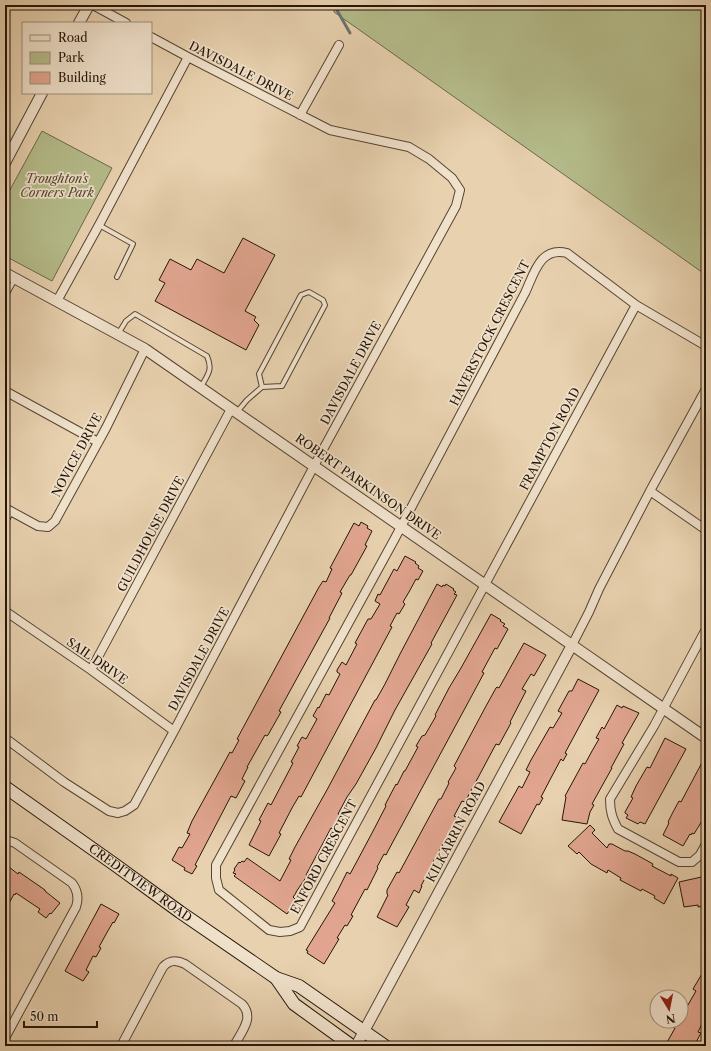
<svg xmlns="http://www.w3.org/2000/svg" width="711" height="1051" font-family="'Libre Caslon Text',serif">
  <rect width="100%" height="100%" fill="#e8d1af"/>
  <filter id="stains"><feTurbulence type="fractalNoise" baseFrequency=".005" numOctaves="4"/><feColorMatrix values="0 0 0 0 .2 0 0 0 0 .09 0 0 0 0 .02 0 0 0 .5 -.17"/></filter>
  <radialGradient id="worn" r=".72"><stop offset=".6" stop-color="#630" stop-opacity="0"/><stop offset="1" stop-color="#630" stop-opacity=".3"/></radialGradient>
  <!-- green -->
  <path fill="#b5bc8b" stroke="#6c684a" d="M334 5H706V275L334 12Z
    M42 131 112 168 52 281 5 256V199Z"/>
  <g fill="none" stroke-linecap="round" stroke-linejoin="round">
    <!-- stream -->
    <path stroke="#6a756f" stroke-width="3" d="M334 5 350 33"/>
  </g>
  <!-- building -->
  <path fill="#e1a58f" stroke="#241508" d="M243 238 275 255 245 311 256 317 254 320 259 325 246 350 155 301 165 283 159 280 170 259 191 270 197 259 224 273Z
    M361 522 368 526 367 528 372 531 365 545 367 546 351 575H350L340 592 342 593 341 595 329 618H330L285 700 279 711 281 712 268 735 267 736 265 735 247 767H248L242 779 245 781 236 798 231 796 195 865 197 866 192 874 184 870 185 868 172 860 179 847 182 848 190 834 187 833 192 821 230 752 232 753 239 740 237 739 319 587 323 581 326 582 332 569 330 568 354 523 359 526Z
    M405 556 416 562 415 563 419 566 418 568 423 571 418 580 416 579 409 592 403 602 405 604 399 614 397 613 390 626 392 627 301 797 299 796 292 808 279 833 281 834 269 856 249 845 261 821 259 820 268 803 271 805 293 763 291 762 299 747 297 746 302 737 306 739 317 719 313 716 318 707 319 708 326 694 329 695 340 674 337 672V670L342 662 346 665 357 644 355 643 368 619H371L380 604 375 601 378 594 380 595 394 569 397 571Z
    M437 584 442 587 443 585 445 586 446 584 454 589 453 590 456 592 454 594 457 595 431 643 432 644 395 710 376 748 356 784 347 797 338 814 340 815 334 828 333 829 331 828 306 875 307 876 296 892V893L293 897 295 899 292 904 293 905 287 914 234 876 236 874 233 873 235 870 234 869 239 862 240 863 242 861 244 862 247 858 280 881 291 860 289 859 295 847 328 788 375 700H376L385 684 400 654Z
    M491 614 501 620 500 621 505 624 503 626 508 629 497 649 495 648 482 672 484 673 388 851 386 855 384 854 377 867 378 868 367 890 365 889 351 915 353 916 347 926 345 925 337 938 339 939 324 964 307 953 308 951 306 950 335 903 332 901 338 890 347 872 350 874 356 863 372 833 386 806 385 805 396 784 397 785 404 771H405L418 747 416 746 422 736 425 735 436 716 435 715 449 688 461 668Z
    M524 643 546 655 534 676 531 674 522 689 526 691 510 722 511 723 499 745 496 744 465 802 462 801 454 816 458 818 433 862V863L421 886H422L419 893 414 890 406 905 409 907 397 927 377 917 388 895 387 894V890L397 872 399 873 439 799H441L449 783 448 782 456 768 454 766 486 706 496 688 497 687 499 688Z
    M578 679 599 690 565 753 567 754 563 761 561 759 552 776 541 797 543 798 539 805 537 804 521 834 499 822 519 786 522 788 530 772 526 770 531 760 550 727 553 728 562 713 558 711 569 691H572Z
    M617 705 622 708 623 706 639 713 622 743 624 744 611 768H612L592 804 594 805 590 812 587 824 562 820 566 797 565 796 583 763 585 764 592 751 599 739 596 738 602 727 604 729Z
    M665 738 686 749 645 824 640 822 638 824 626 818 628 815 625 813V812L633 798 631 797 636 786 647 767 650 768Z
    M706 755V804L701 813 705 814V816L694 834 692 833 691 835 690 834 683 846 663 835 669 823 668 822 673 812 679 801 681 802Z
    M590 825 595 830 592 833 607 848 609 844H612L625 851H628L635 854 653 864 652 866 671 876V874L678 878 664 904 654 898 655 896 642 889 641 891 620 880 621 878 608 870 607 873 591 864 579 852 577 854 568 846Z
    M5 864 18 874 19 872 45 890V891L60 903 51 914 50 913 46 918 38 912 40 909 16 893 15 895 14 894 5 911Z
    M706 876V906L698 907V905L684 907 679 882Z
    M101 904 119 914 114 923 113 922 105 936 99 947 101 948 96 957 93 956 86 970 89 972 83 981 65 971Z
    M706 967V1016L698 1032 701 1033 694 1046H665L675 1028 673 1027 676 1021H681V1017L696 991 693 989Z"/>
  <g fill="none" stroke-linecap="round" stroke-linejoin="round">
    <!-- service casing -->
    <g stroke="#554432" stroke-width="6">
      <path id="service" d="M99 225 133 244 117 277
        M5 297 15 279
        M118 334 126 321 135 314 207 356C213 370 208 374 201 387
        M237 412 247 400 262 387 282 386 325 305 323 300 309 292 301 295 259 374 262 387"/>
    </g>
    <!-- minor casing -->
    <g stroke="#554432" stroke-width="10">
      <path id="minor" d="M93 5 126 23
        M300 115 339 45
        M57 301 99 225 188 57
        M636 305 300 927 290 931 280 932 269 930 219 890 216 878V865L394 540 525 293C534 274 540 246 567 253L636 305 706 346
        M5 391 98 442
        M650 491 706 530
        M5 508 38 526 48 527 55 521 106 428 145 349
        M5 519 10 511
        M5 611 91 670 174 731
        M706 629 654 726 610 799C610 811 612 818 618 829L679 862H692L700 855 706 844
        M572 645 589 612 599 589 650 491 706 389
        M91 670 231 409
        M5 738 64 782 109 811 118 813 125 811 134 805 174 731 314 466 456 206 460 190 452 178 429 159 409 147 330 130 188 57 151 37
        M5 842 9 841 15 843 72 883C78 891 79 898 76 907L5 1038
        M121 1046 163 967C170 959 177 960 185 964L242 1004C255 1018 241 1032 234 1046"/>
    </g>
    <!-- tertiary casing -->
    <g stroke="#554432" stroke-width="12">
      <path id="tertiary" d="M79 23 89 5
        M5 163 42 93
        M5 273 145 349 706 738
        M356 1046 572 645"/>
    </g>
    <!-- secondary casing -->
    <g stroke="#241508" stroke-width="14">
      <g id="secondary">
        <path id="s1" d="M5 787 114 864 180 912 276 978 299 986 385 1046"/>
        <path d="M276 978 294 1004 352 1046"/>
      </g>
    </g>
    <!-- service -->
    <use href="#service" stroke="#f0e1cb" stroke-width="4"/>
    <!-- minor -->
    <use href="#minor" stroke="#f0e1cb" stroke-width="8"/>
    <!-- tertiary -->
    <use href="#tertiary" stroke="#f0e1cb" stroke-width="10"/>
    <!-- secondary -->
    <use href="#secondary" stroke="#f0e1cb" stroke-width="12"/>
  </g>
  <g text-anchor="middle" stroke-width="3.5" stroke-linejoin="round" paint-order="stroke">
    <!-- street labels -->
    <g font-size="12" fill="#241508" stroke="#f0e1cb">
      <text transform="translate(241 71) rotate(27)" y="4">DAVISDALE DRIVE</text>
      <text transform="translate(490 333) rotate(-63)" y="4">HAVERSTOCK CRESCENT</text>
      <text transform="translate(351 373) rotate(-62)" y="4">DAVISDALE DRIVE</text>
      <text transform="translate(550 439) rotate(-62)" y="4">FRAMPTON ROAD</text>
      <text transform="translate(77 455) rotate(-62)" y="4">NOVICE DRIVE</text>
      <text transform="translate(368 487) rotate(35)" y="4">ROBERT PARKINSON DRIVE</text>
      <text transform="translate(151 534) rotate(-62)" y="4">GUILDHOUSE DRIVE</text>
      <text transform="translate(199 659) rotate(-62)" y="4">DAVISDALE DRIVE</text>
      <text transform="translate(97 661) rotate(35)" y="4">SAIL DRIVE</text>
      <text transform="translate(456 832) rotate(-62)" y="4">KILKARRIN ROAD</text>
      <text transform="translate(324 857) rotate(-62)" y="4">ENFORD CRESCENT</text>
      <text dy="4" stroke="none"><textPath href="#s1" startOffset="166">CREDITVIEW ROAD</textPath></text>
    </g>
    <!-- park labels -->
    <g font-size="12" font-style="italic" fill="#50472f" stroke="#f0e1cb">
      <text x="57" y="183">Troughton's<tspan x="57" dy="14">Corners Park</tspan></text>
    </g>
  </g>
  <!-- margin -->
  <rect width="711" height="1051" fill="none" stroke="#e8d1af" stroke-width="20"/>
  <rect x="6" y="6" width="699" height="1039" fill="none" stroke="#241508" stroke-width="2"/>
  <rect x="10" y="10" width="691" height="1031" fill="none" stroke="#241508"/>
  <!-- legend -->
  <rect x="22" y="22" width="130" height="72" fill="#f0e1cb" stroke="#9e8f7d"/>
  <rect x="30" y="35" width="20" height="6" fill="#f0e1cb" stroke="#9e8f7d"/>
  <text x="58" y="42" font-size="12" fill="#241508">Road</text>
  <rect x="30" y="52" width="20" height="12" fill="#b5bc8b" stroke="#9e8f7d"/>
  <text x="58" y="62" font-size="12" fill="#241508">Park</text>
  <rect x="30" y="72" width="20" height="12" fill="#e1a58f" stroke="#9e8f7d"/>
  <text x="58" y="82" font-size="12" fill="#241508">Building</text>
  <!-- north arrow -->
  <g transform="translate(669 1009) rotate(170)"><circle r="19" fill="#f0e1cb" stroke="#9e8f7d"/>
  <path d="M0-3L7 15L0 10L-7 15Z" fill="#8f2418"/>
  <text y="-6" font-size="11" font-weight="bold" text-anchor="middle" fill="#241508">N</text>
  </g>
  <!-- scale -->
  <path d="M24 1021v6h73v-6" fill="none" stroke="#241508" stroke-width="2"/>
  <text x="30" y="1021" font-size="12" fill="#241508" stroke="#f0e1cb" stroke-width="3" paint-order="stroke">50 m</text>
  <rect width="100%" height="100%" filter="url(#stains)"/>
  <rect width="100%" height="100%" fill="url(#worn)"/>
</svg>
